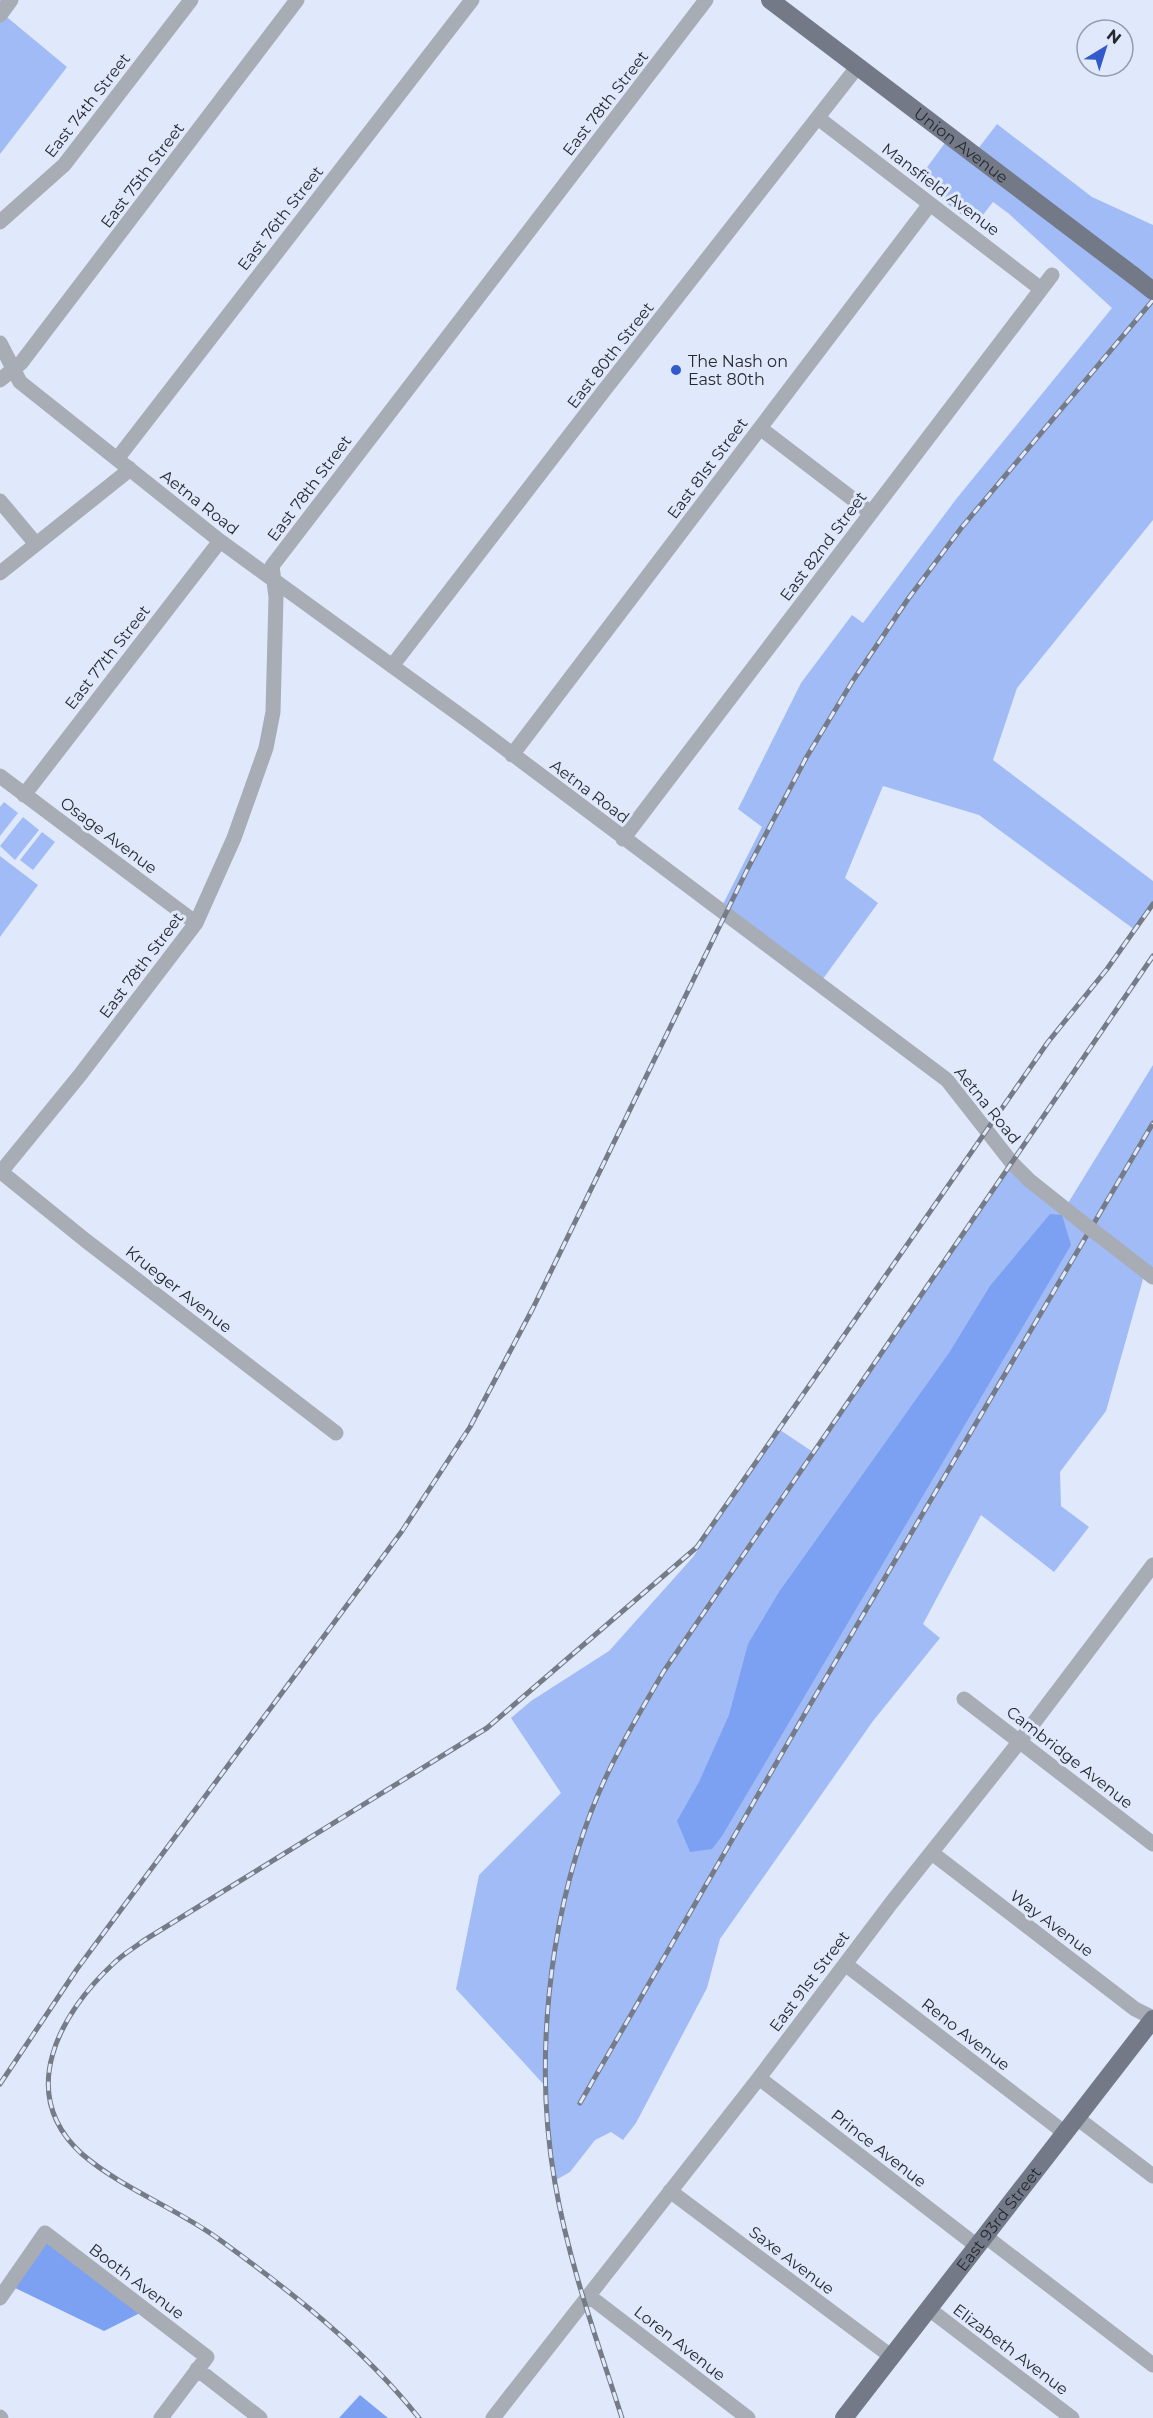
<svg xmlns="http://www.w3.org/2000/svg" width="1153" height="2418" font-family="Montserrat,sans-serif">
  <rect width="100%" height="100%" fill="#e0e9fb"/>
  <!-- green -->
  <path fill="#a0bbf5" d="M0 0H11L2 13 67 67 0 154Z
    M997 124 1092 197 1153 225V520L1017 688 993 760 1153 881V904L1135 930 979 815 883 786 845 878 878 903 820 983 720 910 762 827 738 809 801 683 852 615 863 623 957 498 1112 308 1008 213 993 202 975 225 917 181 950 136 974 154Z
    M4 802 18 813 0 836V807Z
    M23 817 39 830 15 860 0 846Z
    M42 832 55 842 33 870 20 860Z
    M0 856 38 885 0 937Z
    M1153 1065V1277L1145 1272 1106 1411 1060 1472 1061 1506 1089 1527 1054 1572 981 1515 923 1624 940 1638 873 1721 720 1939 707 1988 636 2123 623 2140 611 2132 595 2140 570 2172 554 2181 546 2087 456 1989 479 1875 561 1793 511 1718 531 1701 609 1651 693 1557 780 1430 813 1452 1012 1163 1065 1208Z"/>
  <!-- forest -->
  <path fill="#7ca0f2" d="M1050 1214 1062 1215 1071 1245 722 1836 712 1849 690 1852 677 1821 699 1782 729 1715 748 1644 779 1592 949 1353 990 1286Z
    M45 2233 146 2310 104 2331 9 2285Z
    M360 2395 388 2418H339Z"/>
  <g fill="none" stroke-linecap="round" stroke-linejoin="round">
    <!-- minor -->
    <path stroke="#a8acb4" stroke-width="15" d="M0 15 11 0
      M818 118 1041 289
      M0 222 64 165 191 0
      M0 343 20 382 220 541 475 726 947 1080 1012 1163 1029 1180 1083 1223
      M0 380 21 363 297 0
      M760 428 871 513
      M117 459 472 0
      M0 501 36 544
      M0 573 123 475 129 468
      M392 666 606 388 858 66
      M512 755 930 204
      M0 776 196 923
      M24 795 220 541
      M623 839 1052 275
      M0 1171 85 1240 336 1433
      M0 1173 80 1075 196 923 234 838 266 748 273 712 276 597 272 566 706 0
      M1108 1242 1153 1277
      M964 1699 1153 1844
      M932 1853 1135 2009 1153 2018
      M845 1964 1065 2133
      M759 2078 977 2246
      M1077 2118 1153 2176
      M670 2191 892 2357
      M985 2236 1153 2365
      M589 2296 748 2418
      M0 2298 45 2233 207 2357 161 2418
      M929 2309 1072 2418
      M197 2369 260 2418
      M0 2417 1 2418
      M493 2418 759 2078 892 1902 1020 1741 1153 1565"/>
    <!-- major -->
    <g stroke="#737987" stroke-width="18">
      <path id="s1" d="M770 0 1134 276"/>
      <path id="s2" d="M844 2418 1153 2019"/>
    </g>
    <!-- rail casing -->
    <g stroke="#757b87" stroke-width="5">
      <path id="rail" d="M0 2084 77 1969 402 1531 470 1427 533 1308 748 868 806 758 852 682 908 599 962 527 1153 300
        M580 2103 807 1710 1153 1123
        M419 2418C363 2348 293 2293 220 2240 178 2209 121 2188 82 2154 15 2093 60 2013 114 1963 123 1954 134 1948 143 1941L487 1728 697 1547 1048 1042 1107 969 1153 904
        M622 2418C597 2340 569 2264 555 2183 534 2065 548 1924 591 1812 610 1762 637 1717 664 1671L1153 956"/>
    </g>
    <!-- rail -->
    <use href="#rail" stroke="#e0e9fb" stroke-width="3" stroke-dasharray="9" stroke-linecap="butt"/>
    <!-- minor-bridge -->
    <path stroke="#a8acb4" stroke-width="15" d="M1083 1223 1108 1242"/>
    <!-- major-bridge -->
    <path stroke="#737987" stroke-width="18" d="M1134 276 1153 291"/>
  </g>
  <!-- markers -->
  <circle fill="#325aca" stroke="#e0e9fb" stroke-width="2" cx="676" cy="370" r="6"/>
  <g text-anchor="middle" stroke-width="6" stroke-linejoin="round" paint-order="stroke">
    <!-- street labels -->
    <g font-size="16" fill="#262930" stroke="#e0e9fb">
      <text transform="translate(605 103) rotate(-52)" y="6">East 78th Street</text>
      <text transform="translate(87 105) rotate(-52)" y="6">East 74th Street</text>
      <text dy="6" stroke="none"><textPath href="#s1" startOffset="240">Union Avenue</textPath></text>
      <text transform="translate(142 175) rotate(-53)" y="6">East 75th Street</text>
      <text transform="translate(941 189) rotate(37)" y="6">Mansfield Avenue</text>
      <text transform="translate(280 218) rotate(-52)" y="6">East 76th Street</text>
      <text transform="translate(610 355) rotate(-52)" y="6">East 80th Street</text>
      <text transform="translate(707 468) rotate(-53)" y="6">East 81st Street</text>
      <text transform="translate(309 488) rotate(-53)" y="6">East 78th Street</text>
      <text transform="translate(200 502) rotate(38)" y="6">Aetna Road</text>
      <text transform="translate(823 546) rotate(-53)" y="6">East 82nd Street</text>
      <text transform="translate(107 657) rotate(-52)" y="6">East 77th Street</text>
      <text transform="translate(590 791) rotate(37)" y="6">Aetna Road</text>
      <text transform="translate(109 835) rotate(37)" y="6">Osage Avenue</text>
      <text transform="translate(141 965) rotate(-53)" y="6">East 78th Street</text>
      <text transform="translate(988 1105) rotate(51)" y="6">Aetna Road</text>
      <text transform="translate(179 1289) rotate(38)" y="6">Krueger Avenue</text>
      <text transform="translate(1070 1757) rotate(38)" y="6">Cambridge Avenue</text>
      <text transform="translate(1052 1923) rotate(37)" y="6">Way Avenue</text>
      <text transform="translate(809 1981) rotate(-53)" y="6">East 91st Street</text>
      <text transform="translate(966 2034) rotate(38)" y="6">Reno Avenue</text>
      <text transform="translate(879 2148) rotate(38)" y="6">Prince Avenue</text>
      <text dy="6" stroke="none"><textPath href="#s2" startOffset="252">East 93rd Street</textPath></text>
      <text transform="translate(792 2260) rotate(37)" y="6">Saxe Avenue</text>
      <text transform="translate(137 2281) rotate(37)" y="6">Booth Avenue</text>
      <text transform="translate(680 2343) rotate(38)" y="6">Loren Avenue</text>
      <text transform="translate(1011 2349) rotate(37)" y="6">Elizabeth Avenue</text>
    </g>
    <!-- poi labels -->
    <g font-size="16" fill="#262930" stroke="#e0e9fb" text-anchor="start">
      <text x="688" y="367">The Nash on<tspan x="688" dy="18">East 80th</tspan></text>
    </g>
  </g>
  <!-- north arrow -->
  <g transform="translate(1105 48) rotate(38)"><circle r="28" fill="#e0e9fb" stroke="#969caa" stroke-width="1.5"/>
  <path d="M0-4.5L10 22L0 15L-10 22Z" fill="#325aca"/>
  <text y="-9" font-size="16" font-weight="bold" text-anchor="middle" fill="#262930">N</text>
  </g>
</svg>
